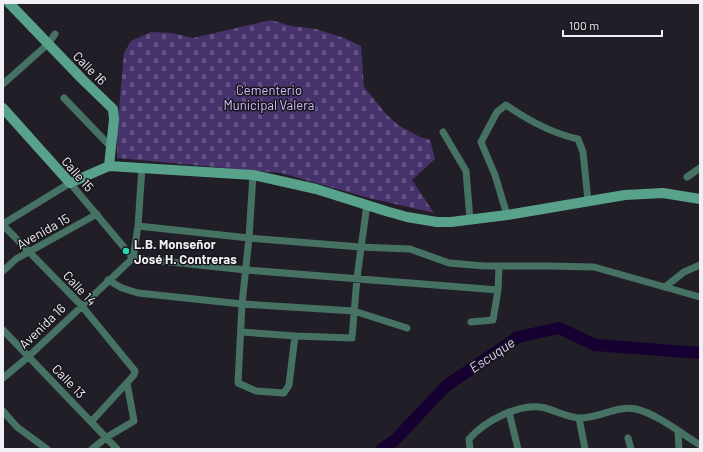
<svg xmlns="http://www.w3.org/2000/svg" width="703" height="452" font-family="Barlow,sans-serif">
  <defs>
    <pattern id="cemetery-stones" width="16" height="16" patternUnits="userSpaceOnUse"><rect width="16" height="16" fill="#47336c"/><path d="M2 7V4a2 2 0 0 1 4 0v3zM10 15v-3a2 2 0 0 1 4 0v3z" fill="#625182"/></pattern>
  </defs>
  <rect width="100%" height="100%" fill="#211e27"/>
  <!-- cemetery -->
  <path fill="url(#cemetery-stones)" d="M271 20 291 26 316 29 344 38 361 46 364 87 387 115 398 125 420 137 430 140 435 159 412 180 434 213 369 198 281 173 117 158V132L124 53 131 41 151 32 172 33 193 38Z"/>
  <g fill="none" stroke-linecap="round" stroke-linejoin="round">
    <!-- river -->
    <path stroke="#160032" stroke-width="12" d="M382 449 394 441 446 386 518 337 559 328 595 345 700 353"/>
    <!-- street -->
    <path stroke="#467264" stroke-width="7" d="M3 84 48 44 55 34
      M64 98 111 147
      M443 132 466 171 470 220
      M253 175 249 238 242 304 238 383 256 391 284 393 289 385 295 336
      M687 177 700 168
      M507 215 495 175 481 142 497 112 506 105C529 121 551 133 578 139L583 152 588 201
      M3 224 70 183 133 258
      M3 225 81 305 135 371 134 375 91 422
      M138 226 249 238 360 247 410 249 449 263 484 266H548L594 267 700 297
      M133 258 246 270 498 290
      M133 258 138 226 142 167
      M3 271 16 259 97 214
      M108 280 122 288 138 293 242 304 354 311 407 328
      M665 287 684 272 700 265
      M471 322 493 320 498 290 499 267
      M3 330 117 449
      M241 332 295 336 352 338 357 278 367 204
      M3 378 28 357 133 258
      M3 411 17 427 47 449
      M509 412 518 449
      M579 418 585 449
      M678 431 679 449
      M628 438 631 449
      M92 449 107 437 134 421 127 383
      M470 449 469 439C485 421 520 402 545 408 556 411 569 418 580 418 599 418 618 405 636 409 657 414 682 434 700 445"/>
    <!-- secondary -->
    <path stroke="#58a18b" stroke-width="10" d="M9 3 83 80 113 109 114 119 109 166
      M3 108 70 183 109 166 253 175 316 189 389 212 407 217 437 222H451L507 215 625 195 663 193 700 199"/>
  </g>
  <!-- markers -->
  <circle fill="#28d5ad" stroke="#18151d" stroke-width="1.5" cx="126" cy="251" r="4"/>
  <g text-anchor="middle" stroke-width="3" stroke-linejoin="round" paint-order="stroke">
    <!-- street labels -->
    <g font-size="13" fill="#f0eff5" stroke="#18151d">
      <text transform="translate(90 68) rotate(45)" y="5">Calle 16</text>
      <text transform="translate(78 174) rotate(49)" y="5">Calle 15</text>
      <text transform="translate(43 231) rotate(-29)" y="5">Avenida 15</text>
      <text transform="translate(80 288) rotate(47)" y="5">Calle 14</text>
      <text transform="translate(42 326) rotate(-44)" y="5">Avenida 16</text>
      <text transform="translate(69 381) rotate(46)" y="5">Calle 13</text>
    </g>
    <!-- park labels -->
    <g font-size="13" fill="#cebcfb" stroke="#18151d">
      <text x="269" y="95">Cementerio<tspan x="269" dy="15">Municipal Valera</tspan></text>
    </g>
    <!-- poi labels -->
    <g font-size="13" font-weight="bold" fill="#f0eff5" stroke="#18151d" text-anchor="start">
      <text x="134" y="249">L.B. Monseñor<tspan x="134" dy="15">José H. Contreras</tspan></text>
    </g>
    <!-- water labels -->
    <g font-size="14" font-style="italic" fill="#dbcffa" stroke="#18151d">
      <text transform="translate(492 355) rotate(-34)" y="5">Escuque</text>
    </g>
  </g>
  <!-- border -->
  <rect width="703" height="452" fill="none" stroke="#f0eff5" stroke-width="8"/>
  <!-- scale -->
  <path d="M563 30v6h99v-6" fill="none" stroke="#f0eff5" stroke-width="2"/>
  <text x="569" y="30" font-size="12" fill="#f0eff5" stroke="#18151d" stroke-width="3" paint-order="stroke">100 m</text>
</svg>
